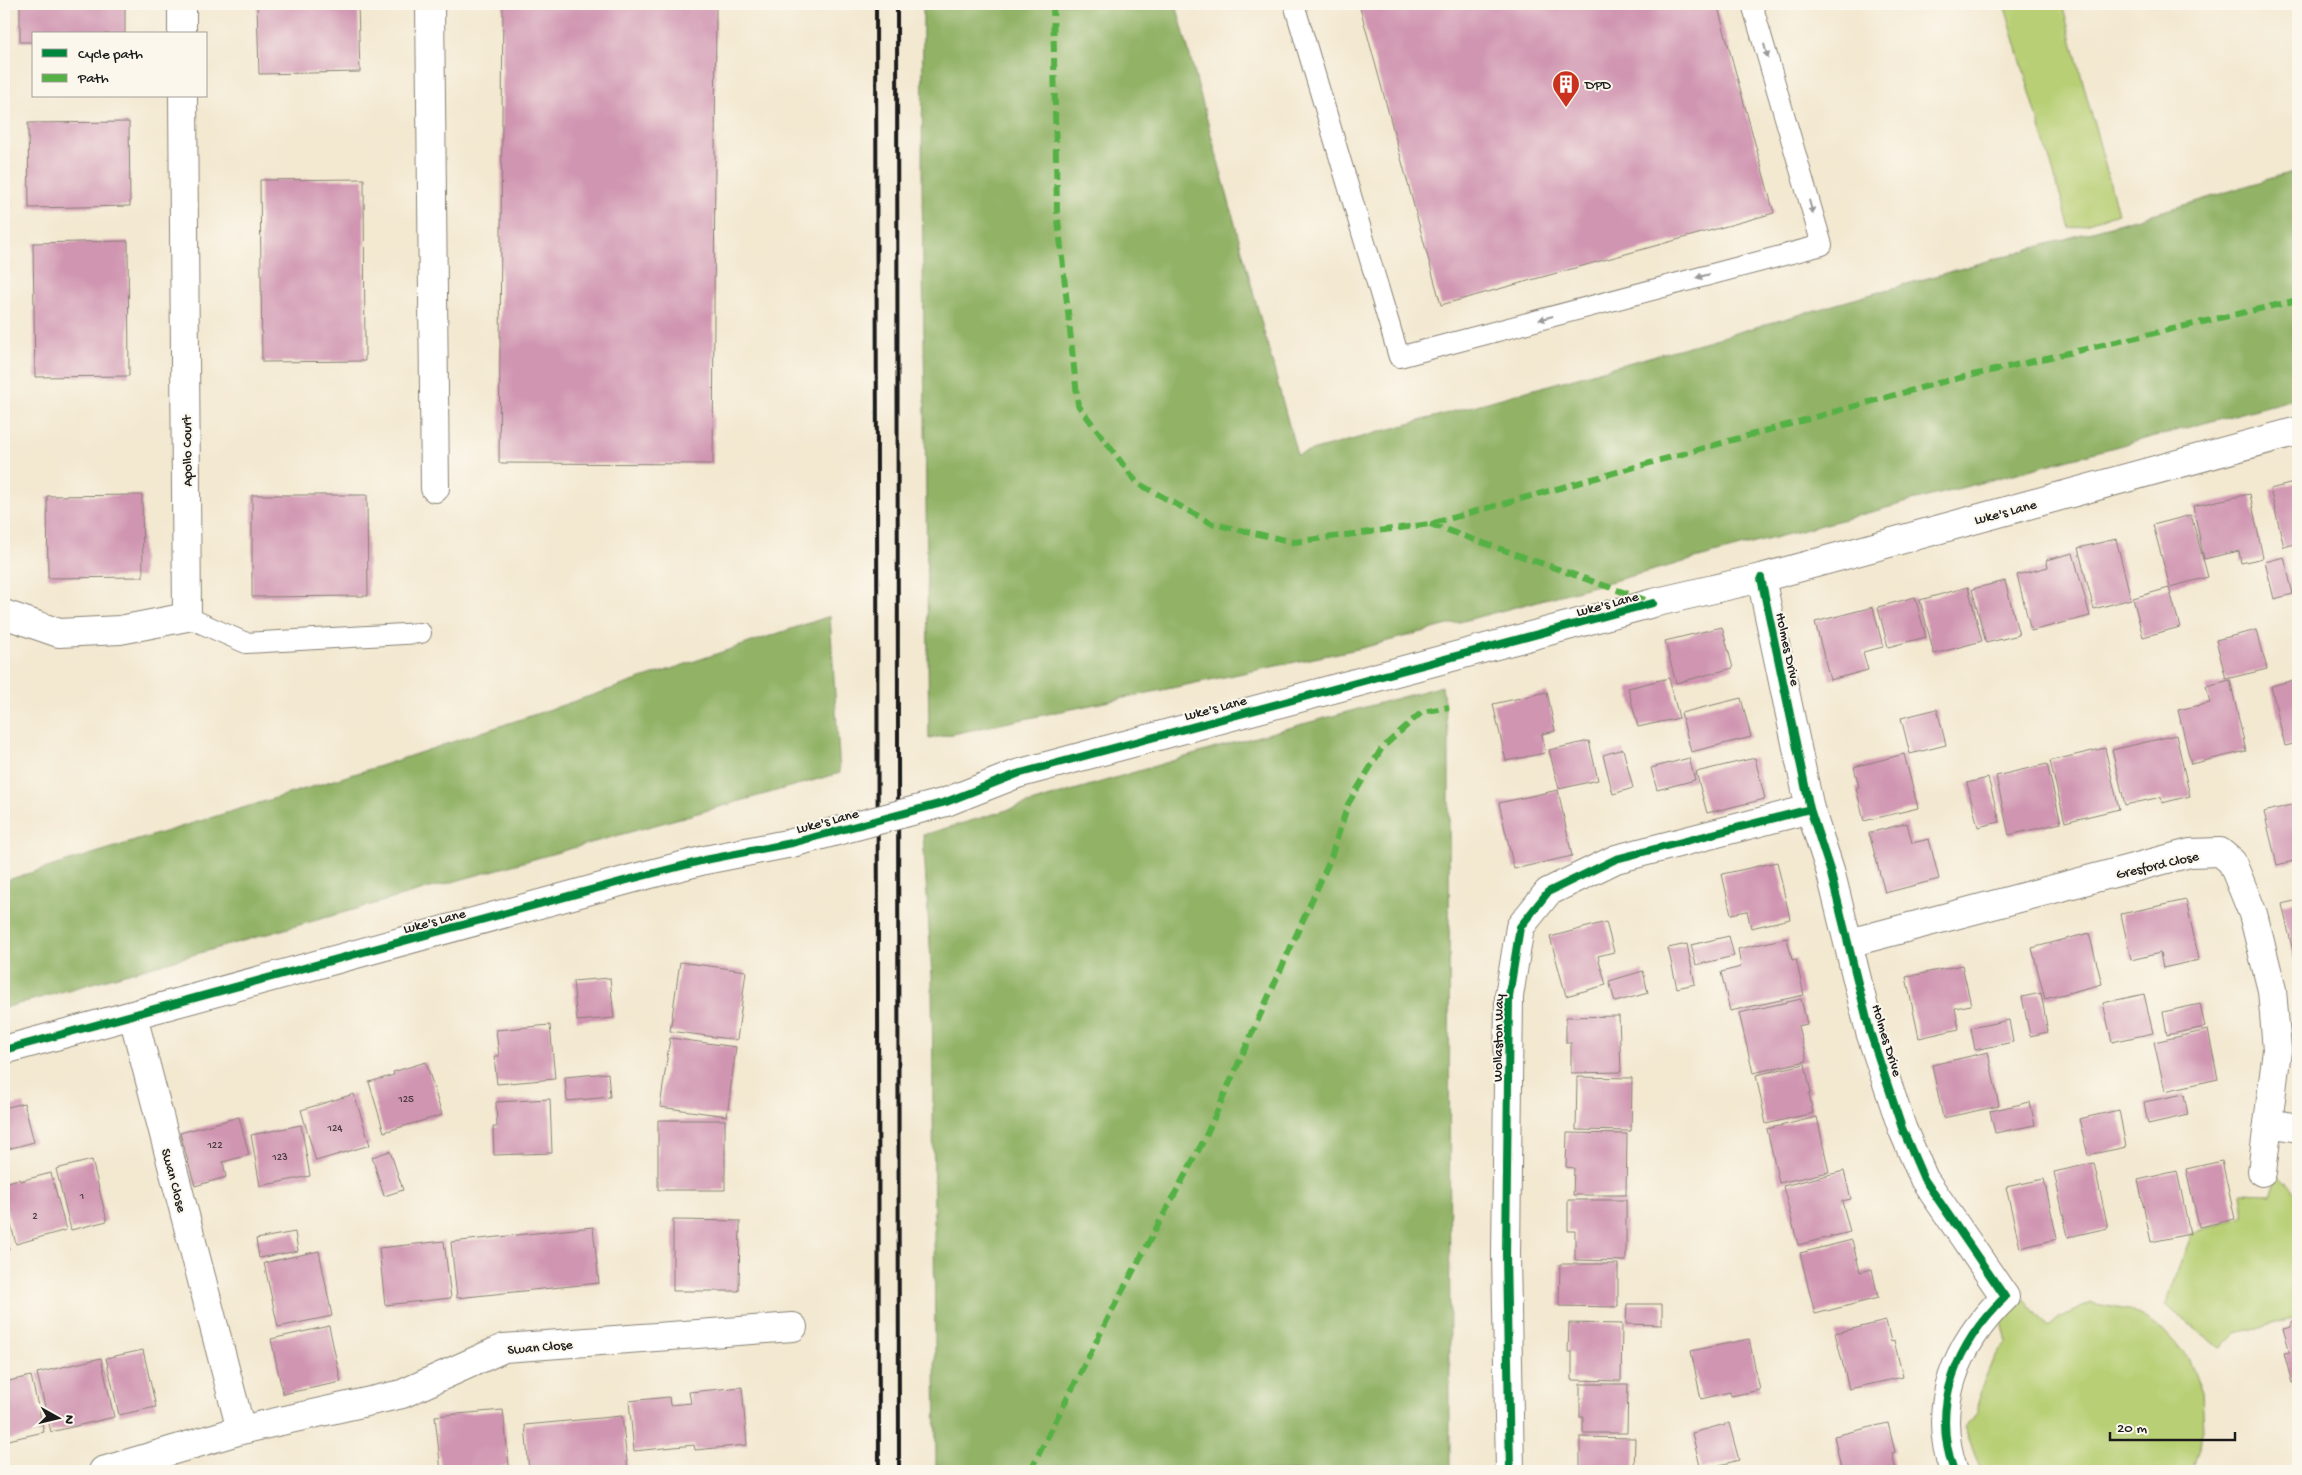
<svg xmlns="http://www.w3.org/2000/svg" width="2302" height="1475" font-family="'Gochi Hand',sans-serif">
  <rect width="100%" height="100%" fill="#fbf7ec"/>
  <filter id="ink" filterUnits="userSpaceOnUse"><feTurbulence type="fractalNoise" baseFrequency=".02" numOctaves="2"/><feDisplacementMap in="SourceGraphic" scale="10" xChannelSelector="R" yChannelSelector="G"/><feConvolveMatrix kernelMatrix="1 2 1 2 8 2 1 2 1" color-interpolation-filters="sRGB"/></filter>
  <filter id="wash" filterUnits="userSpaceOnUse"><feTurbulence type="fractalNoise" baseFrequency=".0096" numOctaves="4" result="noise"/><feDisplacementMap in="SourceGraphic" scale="20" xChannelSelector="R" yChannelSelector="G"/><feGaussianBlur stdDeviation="1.12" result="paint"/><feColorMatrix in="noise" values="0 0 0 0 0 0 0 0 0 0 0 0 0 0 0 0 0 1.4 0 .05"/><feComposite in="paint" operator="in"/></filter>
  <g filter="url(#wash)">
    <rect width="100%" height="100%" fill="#f3e8d0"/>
    <!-- green -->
    <path fill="#b8cf74" stroke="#6a7648" d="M2004 4H2062L2118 213 2070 229Z
      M2279 1175 2298 1195V1318L2236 1333 2221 1348 2165 1306 2192 1233 2243 1217 2240 1193 2271 1194Z
      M2025 1299 2048 1327 2057 1319 2091 1303 2129 1310 2162 1329 2188 1357 2202 1393 2204 1430 2194 1465 2190 1471H1981L1964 1427 1978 1412 1979 1393 1994 1357 2007 1343 2001 1318Z"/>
    <!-- forest -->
    <path fill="#92b266" stroke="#576741" d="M923 4H1176L1297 455 1721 337 2191 203 2298 170V398L1362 648 929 739 922 183Z
      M830 616 840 773 4 1008V881L380 766Z
      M1442 686 1449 739 1450 1471H936L932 977 923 835 1219 747Z"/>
    <g id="blocks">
      <!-- building -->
      <path fill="#d095b1" d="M20 4H125V34H34V42H20Z
        M257 4H358L360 72 259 74Z
        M503 4H716L713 464 499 463Z
        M1359 4H1717L1774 213 1441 305Z
        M129 122 130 206 29 208 28 123Z
        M364 179 365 361 262 362 260 180Z
        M128 241 129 376 35 377 33 243Z
        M2298 482V543L2284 547 2270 489Z
        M2250 494 2263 558 2241 563 2239 551 2204 559 2193 506Z
        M142 495 143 577 48 578 47 496Z
        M252 495H367L368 596 252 597Z
        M2191 515 2208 577 2170 587 2153 525Z
        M2116 539 2131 599 2094 609 2078 548Z
        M2073 553 2090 616 2031 631 2017 575 2048 567 2046 560Z
        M2284 557 2293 594 2274 599 2265 562Z
        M2005 581 2019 635 1986 643 1972 589Z
        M1968 587 1982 641 1934 654 1920 600Z
        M2169 588 2180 627 2143 637 2133 598Z
        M1915 597 1926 637 1888 647 1878 607Z
        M1873 607 1883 647 1863 652 1868 670 1830 680 1815 622Z
        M1722 627 1733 668 1676 683 1665 641Z
        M2257 630 2267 669 2226 679 2216 640Z
        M1669 678 1679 718 1638 727 1628 688Z
        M2298 679V743L2285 746 2271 686Z
        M2230 680 2246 751 2191 764 2178 710 2210 703 2206 686Z
        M1547 692 1555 731 1542 734 1545 753 1506 761 1493 704Z
        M1741 698 1751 737 1691 752 1681 713Z
        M1937 709 1946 745 1910 754 1901 718Z
        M2176 735 2190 796 2162 803 2161 797 2125 805 2112 750Z
        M1589 741 1598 780 1559 789 1549 750Z
        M2105 748 2119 809 2065 822 2050 761Z
        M1623 749 1633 788 1613 794 1603 755Z
        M1904 754 1918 808 1864 821 1856 788 1859 787 1854 767Z
        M1689 758 1695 780 1657 790 1651 768Z
        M1755 758 1765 799 1707 813 1696 772Z
        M2047 764 2061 823 2009 835 1996 776Z
        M1988 778 2000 822 1978 827 1967 783Z
        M1558 790 1572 856 1514 869 1499 803Z
        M2298 803V860L2277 865 2264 812Z
        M1907 823 1912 843 1929 839 1939 879 1885 893 1869 833Z
        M1777 862 1790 919 1751 928 1747 911 1731 914 1722 874Z
        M2186 900 2199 960 2163 968 2160 953 2131 960 2121 914Z
        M2298 900V969H2297L2282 904Z
        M1606 922 1614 952 1598 956 1606 985 1566 996 1550 937Z
        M2089 933 2102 984 2045 999 2032 948Z
        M1729 936 1734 956 1696 965 1691 945Z
        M1787 938 1792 960 1796 959 1804 995 1730 1011 1721 972 1741 967 1738 949Z
        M1687 944 1695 984 1677 988 1668 948Z
        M680 962 746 971 737 1040 670 1031Z
        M1962 965 1971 1005 1955 1008 1959 1029 1919 1038 1906 977Z
        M1643 971 1648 993 1615 1002 1609 981Z
        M610 978 614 1018 577 1021 573 981Z
        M2041 993 2048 1032 2030 1036 2022 997Z
        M2144 994 2153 1033 2112 1042 2103 1003Z
        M1801 999 1807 1024 1798 1026 1807 1061 1753 1073 1739 1013Z
        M2200 1004 2205 1027 2167 1035 2163 1012Z
        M1619 1016 1621 1072 1571 1073V1043H1566V1017Z
        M2009 1020 2013 1042 1975 1050 1971 1028Z
        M550 1025 555 1079 497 1084 494 1056H499L496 1030Z
        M2208 1030 2218 1079 2165 1091 2154 1042Z
        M670 1038 736 1047 727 1116 660 1107Z
        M1988 1052 1999 1106 1943 1118 1932 1065Z
        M426 1062 442 1115 384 1132 369 1082 394 1075 393 1072Z
        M1805 1064 1811 1093H1809L1813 1113 1766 1124 1756 1075Z
        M608 1073 610 1097 567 1101 565 1077Z
        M1577 1077 1632 1078 1631 1131 1576 1130Z
        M354 1094 370 1145 316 1161 301 1110Z
        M2184 1094 2188 1115 2148 1124 2144 1102Z
        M550 1099 552 1153 494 1155 493 1127H497L496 1102Z
        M2030 1102 2035 1125 1995 1133 1990 1111Z
        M24 1103 34 1142 4 1150V1108Z
        M2119 1110 2126 1147 2088 1155 2079 1119Z
        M239 1117 249 1155 223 1162 226 1177 195 1186 180 1133Z
        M1817 1117 1829 1172 1779 1183 1767 1129Z
        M658 1120H725V1190H658Z
        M301 1125 310 1176 260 1186 251 1135Z
        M1567 1133 1627 1134 1626 1195H1573L1574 1168 1566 1167Z
        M390 1151 403 1190 384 1196 372 1157Z
        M92 1160 107 1221 71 1230 56 1169Z
        M2222 1161 2235 1219 2199 1227 2186 1169Z
        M2094 1163 2108 1228 2068 1237 2054 1172Z
        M1844 1171 1851 1199 1842 1201 1850 1232 1798 1245 1783 1186Z
        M2177 1171 2190 1234 2151 1242 2138 1180Z
        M51 1173 66 1230 16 1244 4 1199V1183L19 1179 20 1181Z
        M2044 1179 2057 1239 2020 1248 2006 1187Z
        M1568 1200H1626V1261L1575 1260V1231H1568Z
        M673 1220 740 1221 739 1291H673Z
        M593 1227 599 1283 457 1298 451 1242Z
        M295 1232 298 1251 259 1258 256 1239Z
        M4 1235 9 1250 4 1252Z
        M1852 1240 1860 1272 1872 1269 1878 1298 1815 1314 1800 1253Z
        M444 1241 451 1298 385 1305 379 1248Z
        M319 1251 332 1316 278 1327 264 1263Z
        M1560 1264H1618V1307L1559 1306Z
        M1627 1304H1662V1325L1626 1324Z
        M2298 1320V1382L2292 1383 2284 1353 2290 1352 2283 1329 2291 1327V1322Z
        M1886 1321 1891 1342 1894 1341 1903 1377 1849 1389 1835 1333Z
        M1569 1323 1622 1324 1621 1381 1572 1380V1352H1568Z
        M329 1326 341 1382 283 1394 271 1339Z
        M1749 1339 1760 1390 1731 1396 1730 1392 1701 1399 1691 1351Z
        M143 1350 156 1407 119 1415 106 1358Z
        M101 1358 114 1417 51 1432 37 1373Z
        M31 1376 44 1432 4 1441V1382Z
        M1580 1384H1628L1627 1433H1583V1417H1580Z
        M742 1387 747 1445 695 1450 694 1445 634 1451 629 1401 669 1397 670 1405 691 1403 689 1392Z
        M503 1410 509 1466 441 1471 435 1416Z
        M622 1416 628 1471H529L525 1425Z
        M1729 1423 1739 1460 1701 1470 1692 1433Z
        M1888 1423 1895 1452 1892 1453 1896 1471H1842L1834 1436Z
        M1580 1437 1635 1438 1634 1471H1580Z"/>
    </g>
  </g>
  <g filter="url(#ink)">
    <use href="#blocks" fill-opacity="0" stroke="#888276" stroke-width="1"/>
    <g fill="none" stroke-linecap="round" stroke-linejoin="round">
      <!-- service casing -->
      <g stroke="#888276" stroke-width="22">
        <path id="service" d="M1294 4 1399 357 1822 245 1752 4
          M187 617 246 643 421 633"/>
      </g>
      <!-- minor casing -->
      <g stroke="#888276" stroke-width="30">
        <path id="minor" d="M182 4V34
          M430 4 435 488
          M1761 578 1810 809 1830 870 1870 1032 1902 1128 1924 1179 2005 1297C1957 1343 1930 1405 1954 1471
          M4 614 59 633 120 630 187 617 183 96
          M1849 943 2190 853 2220 852 2232 862 2253 914 2272 990 2277 1050 2262 1172
          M133 1016 241 1430
          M2269 1123 2298 1128
          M103 1471 241 1430 402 1394 504 1348 793 1327
          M1510 1471 1506 1255 1509 996 1520 927 1548 892 1616 859 1810 809"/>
      </g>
      <!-- tertiary casing -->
      <g stroke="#888276" stroke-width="30">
        <path id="tertiary" d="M946 802 1017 774 1653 603 1761 578 2298 431
          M4 1050 631 879 705 860 792 843"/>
      </g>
      <!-- service -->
      <use href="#service" stroke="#fff" stroke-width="20"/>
      <!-- minor -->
      <use href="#minor" stroke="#fff" stroke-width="28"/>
      <!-- tertiary -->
      <use href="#tertiary" stroke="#fff" stroke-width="28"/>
      <!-- rail -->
      <path stroke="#1c1c1c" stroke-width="4" d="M876 4 879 1471
        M897 4 899 1471"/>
      <!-- tertiary-bridge casing -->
      <g stroke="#888276" stroke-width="30" stroke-linecap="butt">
        <path id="tertiary-bridge" d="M792 843 946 802"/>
      </g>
      <!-- tertiary-bridge -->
      <use href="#tertiary-bridge" stroke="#fff" stroke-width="28"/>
      <!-- quiet -->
      <path stroke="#55b145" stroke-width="6" stroke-dasharray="12 6" stroke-linecap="butt" d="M1053 4 1057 211 1078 405 1137 483 1213 524 1294 542 1430 524 1938 383 2298 300
        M1430 524 1651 602
        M1030 1471 1118 1299 1204 1140 1330 860 1348 804 1382 748 1422 712 1449 707"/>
      <!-- cycleway casing -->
      <g stroke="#fbf7ec" stroke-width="11">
        <path id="cycleway" d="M1761 578 1810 809 1830 870 1870 1032 1902 1128 1924 1179 2005 1297C1957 1343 1930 1405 1954 1471
          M4 1050 631 879 705 860 792 843 946 802 1017 774 1653 603
          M1510 1471 1506 1255 1509 996 1520 927 1548 892 1616 859 1810 809"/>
      </g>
      <!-- cycleway -->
      <use href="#cycleway" stroke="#00873e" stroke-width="8"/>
    </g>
    <!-- one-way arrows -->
    <defs><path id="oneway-solid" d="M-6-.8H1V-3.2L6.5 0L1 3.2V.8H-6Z" transform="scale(1.25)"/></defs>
    <g fill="#999">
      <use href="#oneway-solid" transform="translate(1766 51) rotate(74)"/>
      <use href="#oneway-solid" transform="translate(1811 207) rotate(74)"/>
      <use href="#oneway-solid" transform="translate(1703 276) rotate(165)"/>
      <use href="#oneway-solid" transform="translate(1546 318) rotate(165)"/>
    </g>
  </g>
  <!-- icons -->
  <defs>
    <g id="building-pin" transform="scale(1.4375)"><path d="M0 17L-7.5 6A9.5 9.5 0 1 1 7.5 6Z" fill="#c8321e" stroke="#fbf7ec"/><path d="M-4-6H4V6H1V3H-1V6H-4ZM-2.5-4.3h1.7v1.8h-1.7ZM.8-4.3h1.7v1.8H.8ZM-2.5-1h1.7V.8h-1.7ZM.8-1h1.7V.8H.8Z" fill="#fff"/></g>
  </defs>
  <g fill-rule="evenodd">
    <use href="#building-pin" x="1566" y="84"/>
  </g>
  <g text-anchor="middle" stroke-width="4" stroke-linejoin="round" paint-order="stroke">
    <!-- number labels -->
    <g font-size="11" fill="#493a41">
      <text x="406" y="1102">125</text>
      <text x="335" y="1131">124</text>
      <text x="215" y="1148">122</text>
      <text x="280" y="1160">123</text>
      <text x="82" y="1199">1</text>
      <text x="35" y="1219">2</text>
    </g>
    <!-- poi labels -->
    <g font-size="14" fill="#1c1c1c" stroke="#fbf7ec" text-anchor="start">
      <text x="1585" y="89">DPD</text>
    </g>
    <!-- street labels -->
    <g font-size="14" fill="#1c1c1c" stroke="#fbf7ec">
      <text transform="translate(186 451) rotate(-91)" y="5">Apollo Court</text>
      <text transform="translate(2005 511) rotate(-15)" y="5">Luke's Lane</text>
      <text transform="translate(1607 603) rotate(-15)" y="5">Luke's Lane</text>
      <text transform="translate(1789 649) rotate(78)" y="5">Holmes Drive</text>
      <text transform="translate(1215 707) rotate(-15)" y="5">Luke's Lane</text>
      <text transform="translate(827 820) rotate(-15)" y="5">Luke's Lane</text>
      <text transform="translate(2157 864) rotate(-13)" y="5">Gresford Close</text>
      <text transform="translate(434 920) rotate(-15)" y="5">Luke's Lane</text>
      <text transform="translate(1497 1038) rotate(-89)" y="5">Wollaston Way</text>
      <text transform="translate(1888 1040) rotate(73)" y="5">Holmes Drive</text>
      <text transform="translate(175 1180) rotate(75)" y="5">Swan Close</text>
      <text transform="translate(540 1346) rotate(-5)" y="5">Swan Close</text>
    </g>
  </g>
  <!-- margin -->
  <rect width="2302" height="1475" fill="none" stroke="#fbf7ec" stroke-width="20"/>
  <!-- legend -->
  <rect x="32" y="32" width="175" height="65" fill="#fbf7ec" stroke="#a29f99"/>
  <rect x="42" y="49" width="25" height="8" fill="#00873e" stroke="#a29f99"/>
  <text x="78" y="58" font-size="15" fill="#1c1c1c">Cycle path</text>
  <rect x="42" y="74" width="25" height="8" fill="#55b145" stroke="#a29f99"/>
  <text x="78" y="82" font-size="15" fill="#1c1c1c">Path</text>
  <!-- north arrow -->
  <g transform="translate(58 1418) rotate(98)" stroke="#fbf7ec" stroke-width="4" paint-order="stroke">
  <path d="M0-4L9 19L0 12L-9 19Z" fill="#1c1c1c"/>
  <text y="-8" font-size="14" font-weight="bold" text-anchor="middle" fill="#1c1c1c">N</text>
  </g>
  <!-- scale -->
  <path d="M2110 1432v8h125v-8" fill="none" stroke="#1c1c1c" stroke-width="2.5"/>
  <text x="2117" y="1432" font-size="15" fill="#1c1c1c" stroke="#fbf7ec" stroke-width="4" paint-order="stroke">20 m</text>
</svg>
